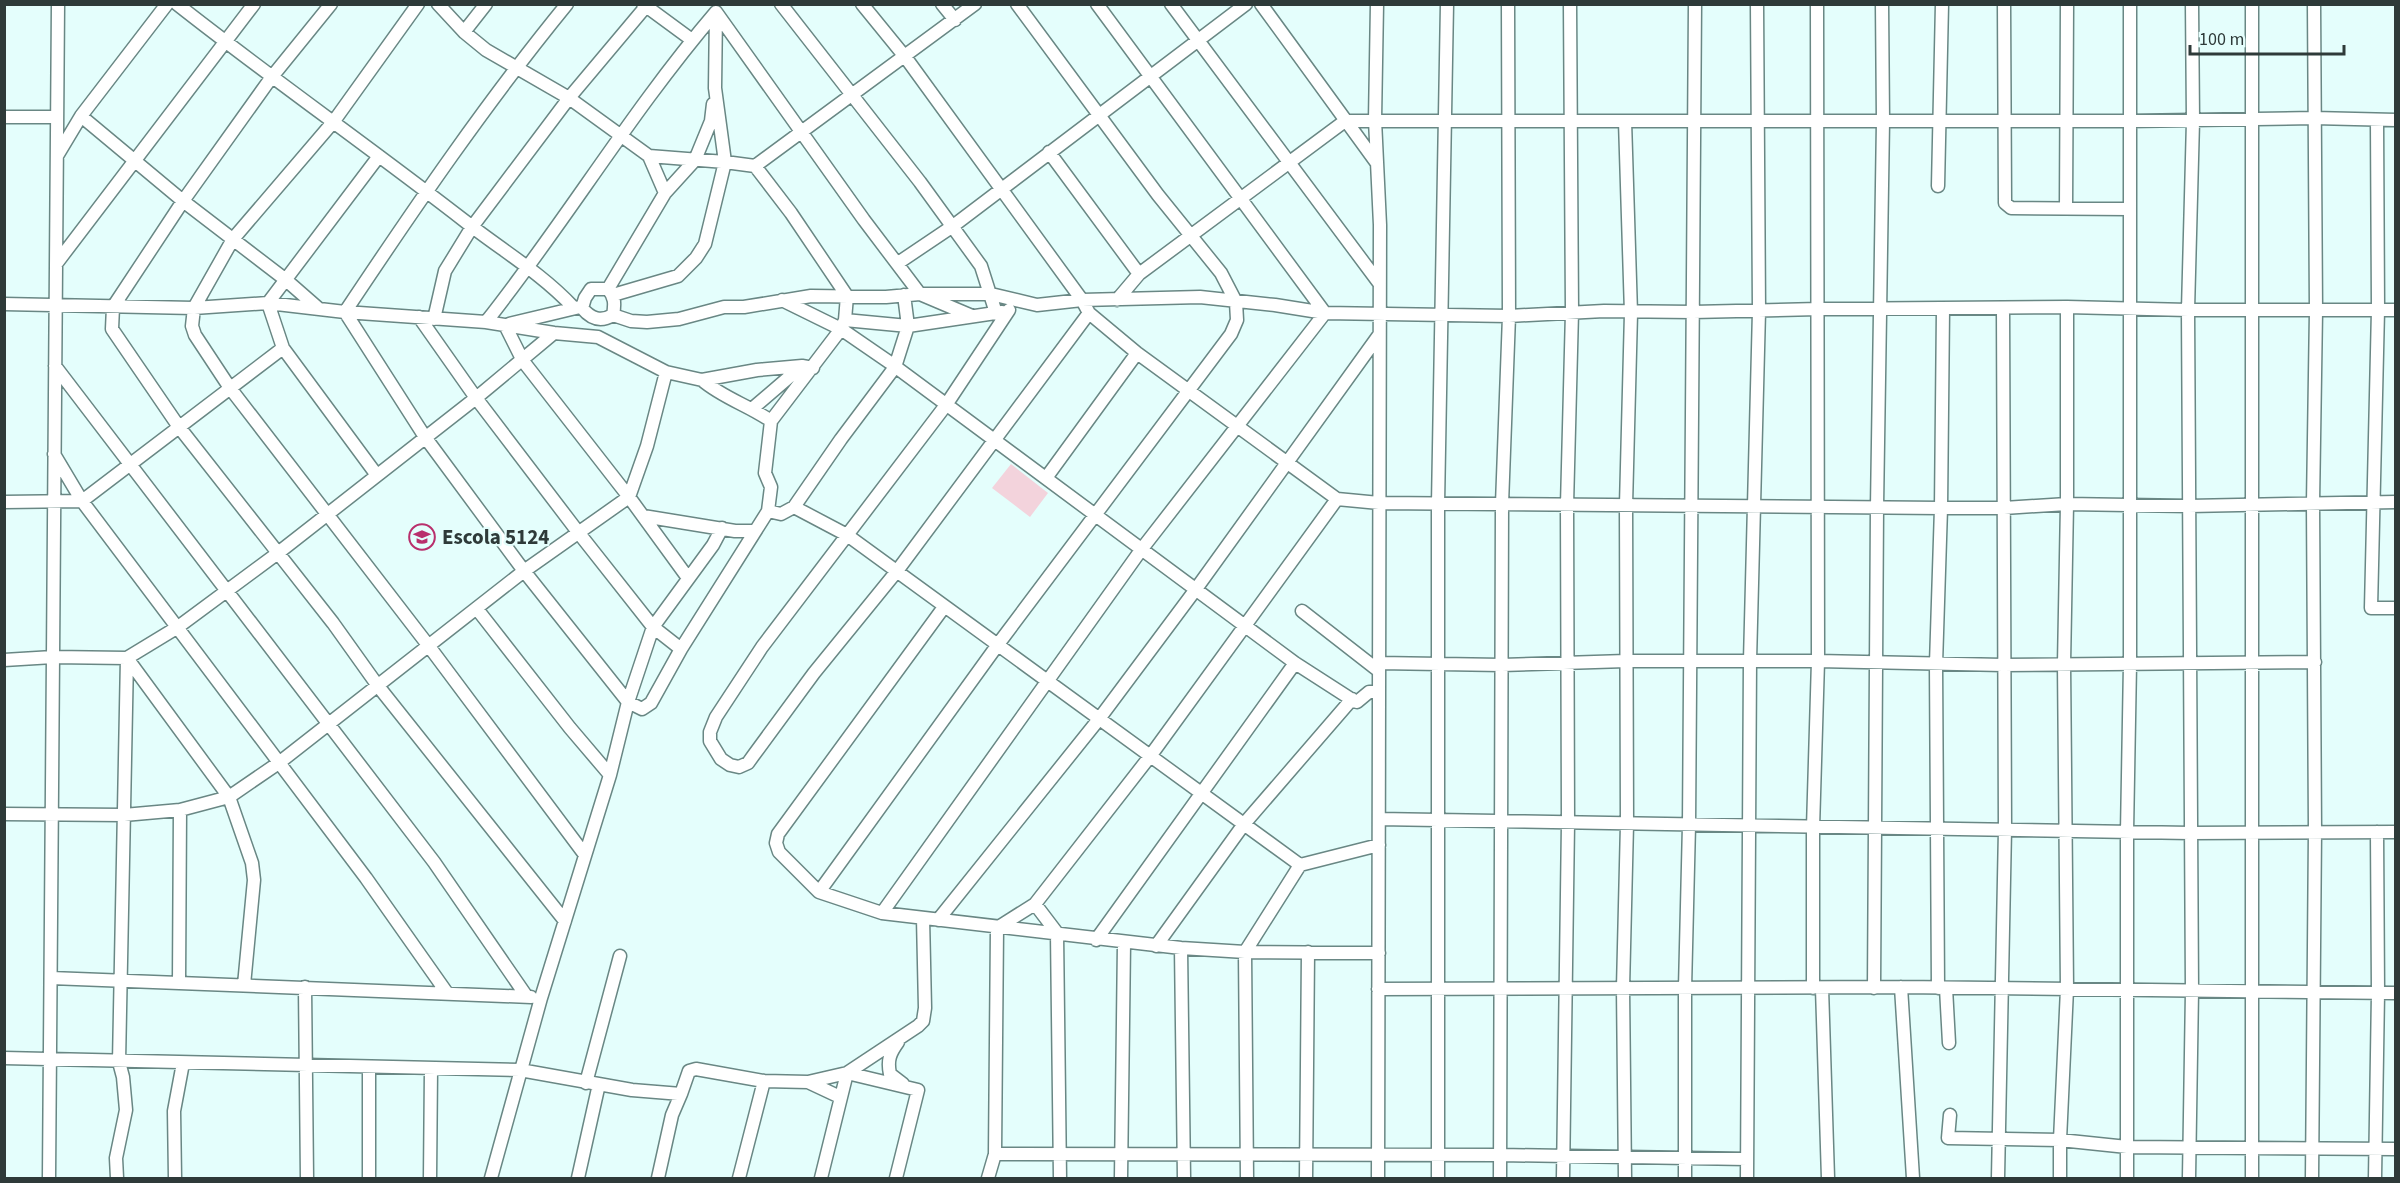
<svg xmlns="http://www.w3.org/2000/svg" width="2400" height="1183" font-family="'Source Sans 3',sans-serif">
  <rect width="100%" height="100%" fill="#e4fefc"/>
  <!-- grass -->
  <path fill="#f3d3dc" d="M1011 464 1048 493 1030 517 992 488Z"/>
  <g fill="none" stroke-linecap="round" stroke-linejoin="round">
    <!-- minor casing -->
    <g stroke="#698784" stroke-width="15">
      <path id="minor" d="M177 4C272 79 371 148 466 222 503 251 541 273 573 307
        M331 4 271 78 183 201 113 307 112 329 179 427 333 623 378 686 565 921
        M418 4 334 121 233 239 194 308 192 326 195 335 230 388 428 645 585 855
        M438 4 464 32 486 50 569 98 649 156 665 193
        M567 4C486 103 415 207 345 312L425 437 524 571 628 702 642 709 651 703 681 649 768 511
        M643 4 692 40
        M781 4 920 182 981 266 996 313
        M862 4 906 58 1082 300 1089 313 897 571 814 673 753 756 748 763 739 767 730 765 721 759 710 741V732L716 717 762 647 946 405 1009 310
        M942 4 955 20
        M1171 4 1379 283
        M1261 4 1376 162
        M1377 4 1375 120 1380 225 1378 1178
        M2004 4 2005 203 2011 208 2129 209
        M2252 4V1178
        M464 32 486 4
        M81 116 183 201 286 280 318 308
        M4 117H57
        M1625 121 1631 313 1626 505 1627 824 1623 988 1625 1178
        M2377 121 2378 310 2371 608H2396
        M1049 152 1139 274 1117 300
        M57 156 81 116 167 4
        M649 156 725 162 755 166 791 213 847 296 845 320 841 329 771 421 765 473 771 487 768 511 781 514 794 507 847 535 1300 865 1379 845
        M755 166 975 4
        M1938 186 1942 4
        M2066 208 2067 4
        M898 263 953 226 1246 4
        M56 264 254 4
        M1139 274 1345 121H2129L2314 118 2396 120
        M608 289 665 193 695 160 711 121 713 104
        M613 295 678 276 696 258 705 244 725 162 715 88 716 12
        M782 300 841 329 889 362 1295 663 1354 701 1357 702 1369 692H1379
        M4 304 194 308 268 303 345 312 486 322 554 333 598 337 666 372 702 380 757 370 802 366 813 368
        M1089 313 1137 353 1337 499
        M613 315C615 304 615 297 608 289H591L585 298 582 308C591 319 601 322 613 315L631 321 647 322 679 319 724 307H744L811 296 886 297 920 294H991L1037 305 1082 300 1200 297 1275 305 1325 313 1509 316 1604 311 1693 312 1818 309 2067 307 2188 310H2396
        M419 317 476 398 578 532 653 627 681 649
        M434 319 445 271 472 227 569 98 648 4
        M845 320 908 326 1002 312
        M486 322C566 221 632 110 716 12L864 220 920 294 972 316
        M509 324 580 307
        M505 325 523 361 629 497 688 578
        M55 366 434 862 527 997
        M702 380C723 398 748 405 771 421
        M753 408 802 366
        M54 454 82 501 366 878 447 993
        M376 474 283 348 268 303 379 156
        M1046 478 1137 353
        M4 502 82 501 283 348
        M794 507 841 439 895 367 908 326 904 295
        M643 516 735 531H755
        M944 607 778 834 776 843 779 852 819 892 882 913 1181 948 1245 952 1379 953
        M477 609 570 728 610 775
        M1302 611 1379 671
        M127 658 229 797 252 863 254 880 244 985
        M4 660 53 657 127 658 178 627 278 553 476 398 554 333
        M1379 663 1502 665 1626 661H1818L2003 665 2315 662
        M4 814 124 815 180 810 229 797 280 762 524 571 629 497 647 446 666 372
        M1379 819 2190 833 2396 832
        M819 892 999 643 1231 334 1237 320 1236 302 1221 273 1158 195 1017 4
        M1035 904 1057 933 1060 1178
        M882 913 1141 550 1325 313 1097 4
        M938 920 1099 719 1196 589 1379 335
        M1096 940 1295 663
        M1156 946 1244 824 1352 699
        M1181 948 1184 1178
        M51 978 531 997
        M179 982 180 810
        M305 987 307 1178
        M1901 987 1913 1178
        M1813 988V828L1818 661 1817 4
        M1822 988 1828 1178
        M1874 988 1877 507 1883 121 1882 4
        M1938 988 1936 664 1941 508 1943 309
        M1946 988 1949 1043
        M1378 989 1901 987 2396 993
        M898 1042C890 1053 887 1060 890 1074L903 1084
        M4 1058 520 1070 632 1090 681 1094 689 1071 696 1069 764 1081 808 1082 847 1073 918 1026 923 1021 925 1008 923 918
        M808 1082 840 1097
        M586 1083 620 956
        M1950 1115 1948 1138 2060 1140 2127 1147 2396 1149
        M995 1154 997 928 1035 904 1151 755 1337 499 1379 503 1941 508H2004L2067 504 2189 506 2396 502
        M49 1178 58 4
        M117 1178 116 1158 126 1110 123 1077 119 1062 127 658
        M175 1178 174 1111 183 1063
        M369 1178V1067
        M430 1178 431 1069
        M491 1178 541 998 610 775 628 702 653 627 713 545 722 528
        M578 1178 599 1084
        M658 1178 672 1115 681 1094
        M739 1178 764 1081
        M821 1178 847 1073 918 1090
        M896 1178 918 1090
        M988 1178 995 1154 1501 1155 1747 1159
        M1121 1178 1124 943
        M1247 1178 1245 952 1300 865
        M1306 1178 1308 952
        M1438 1178V504L1447 4
        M1500 1178 1502 504 1509 316 1508 4
        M1563 1178 1568 823 1567 505 1572 312 1570 4
        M1685 1178V988L1689 825 1695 4
        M1747 1178 1750 661 1759 311 1757 4
        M1998 1178 2005 829 2003 308
        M2060 1178V1140L2067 989 2064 664 2067 504V307
        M2127 1178V832L2130 664V4
        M2189 1178 2192 991 2188 310 2193 121 2192 4
        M2312 1178 2315 831 2313 503 2316 311 2314 4
        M2375 1178 2378 993 2377 832"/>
    </g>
    <!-- minor -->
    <use href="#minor" stroke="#fff" stroke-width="12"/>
  </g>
  <!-- icons -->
  <defs>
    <g id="school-ring" transform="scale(1.35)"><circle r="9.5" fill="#e4fefc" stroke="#b92f6c" stroke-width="1.5"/><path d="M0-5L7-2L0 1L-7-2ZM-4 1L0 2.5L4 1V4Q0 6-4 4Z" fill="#b92f6c"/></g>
  </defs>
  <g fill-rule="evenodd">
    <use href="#school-ring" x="422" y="537"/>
  </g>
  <g text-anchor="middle" stroke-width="4.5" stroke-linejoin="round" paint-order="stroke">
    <!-- poi labels -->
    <g font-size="21" font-weight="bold" fill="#2e3a39" stroke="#e4fefc" text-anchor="start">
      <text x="442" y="544">Escola 5124</text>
    </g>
  </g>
  <!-- border -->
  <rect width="2400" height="1183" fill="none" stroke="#2e3a39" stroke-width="12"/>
  <!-- scale -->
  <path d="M2190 45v9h154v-9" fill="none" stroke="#2e3a39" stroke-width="3"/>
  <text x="2199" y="45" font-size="18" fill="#2e3a39" stroke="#e4fefc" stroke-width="4.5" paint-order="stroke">100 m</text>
</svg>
